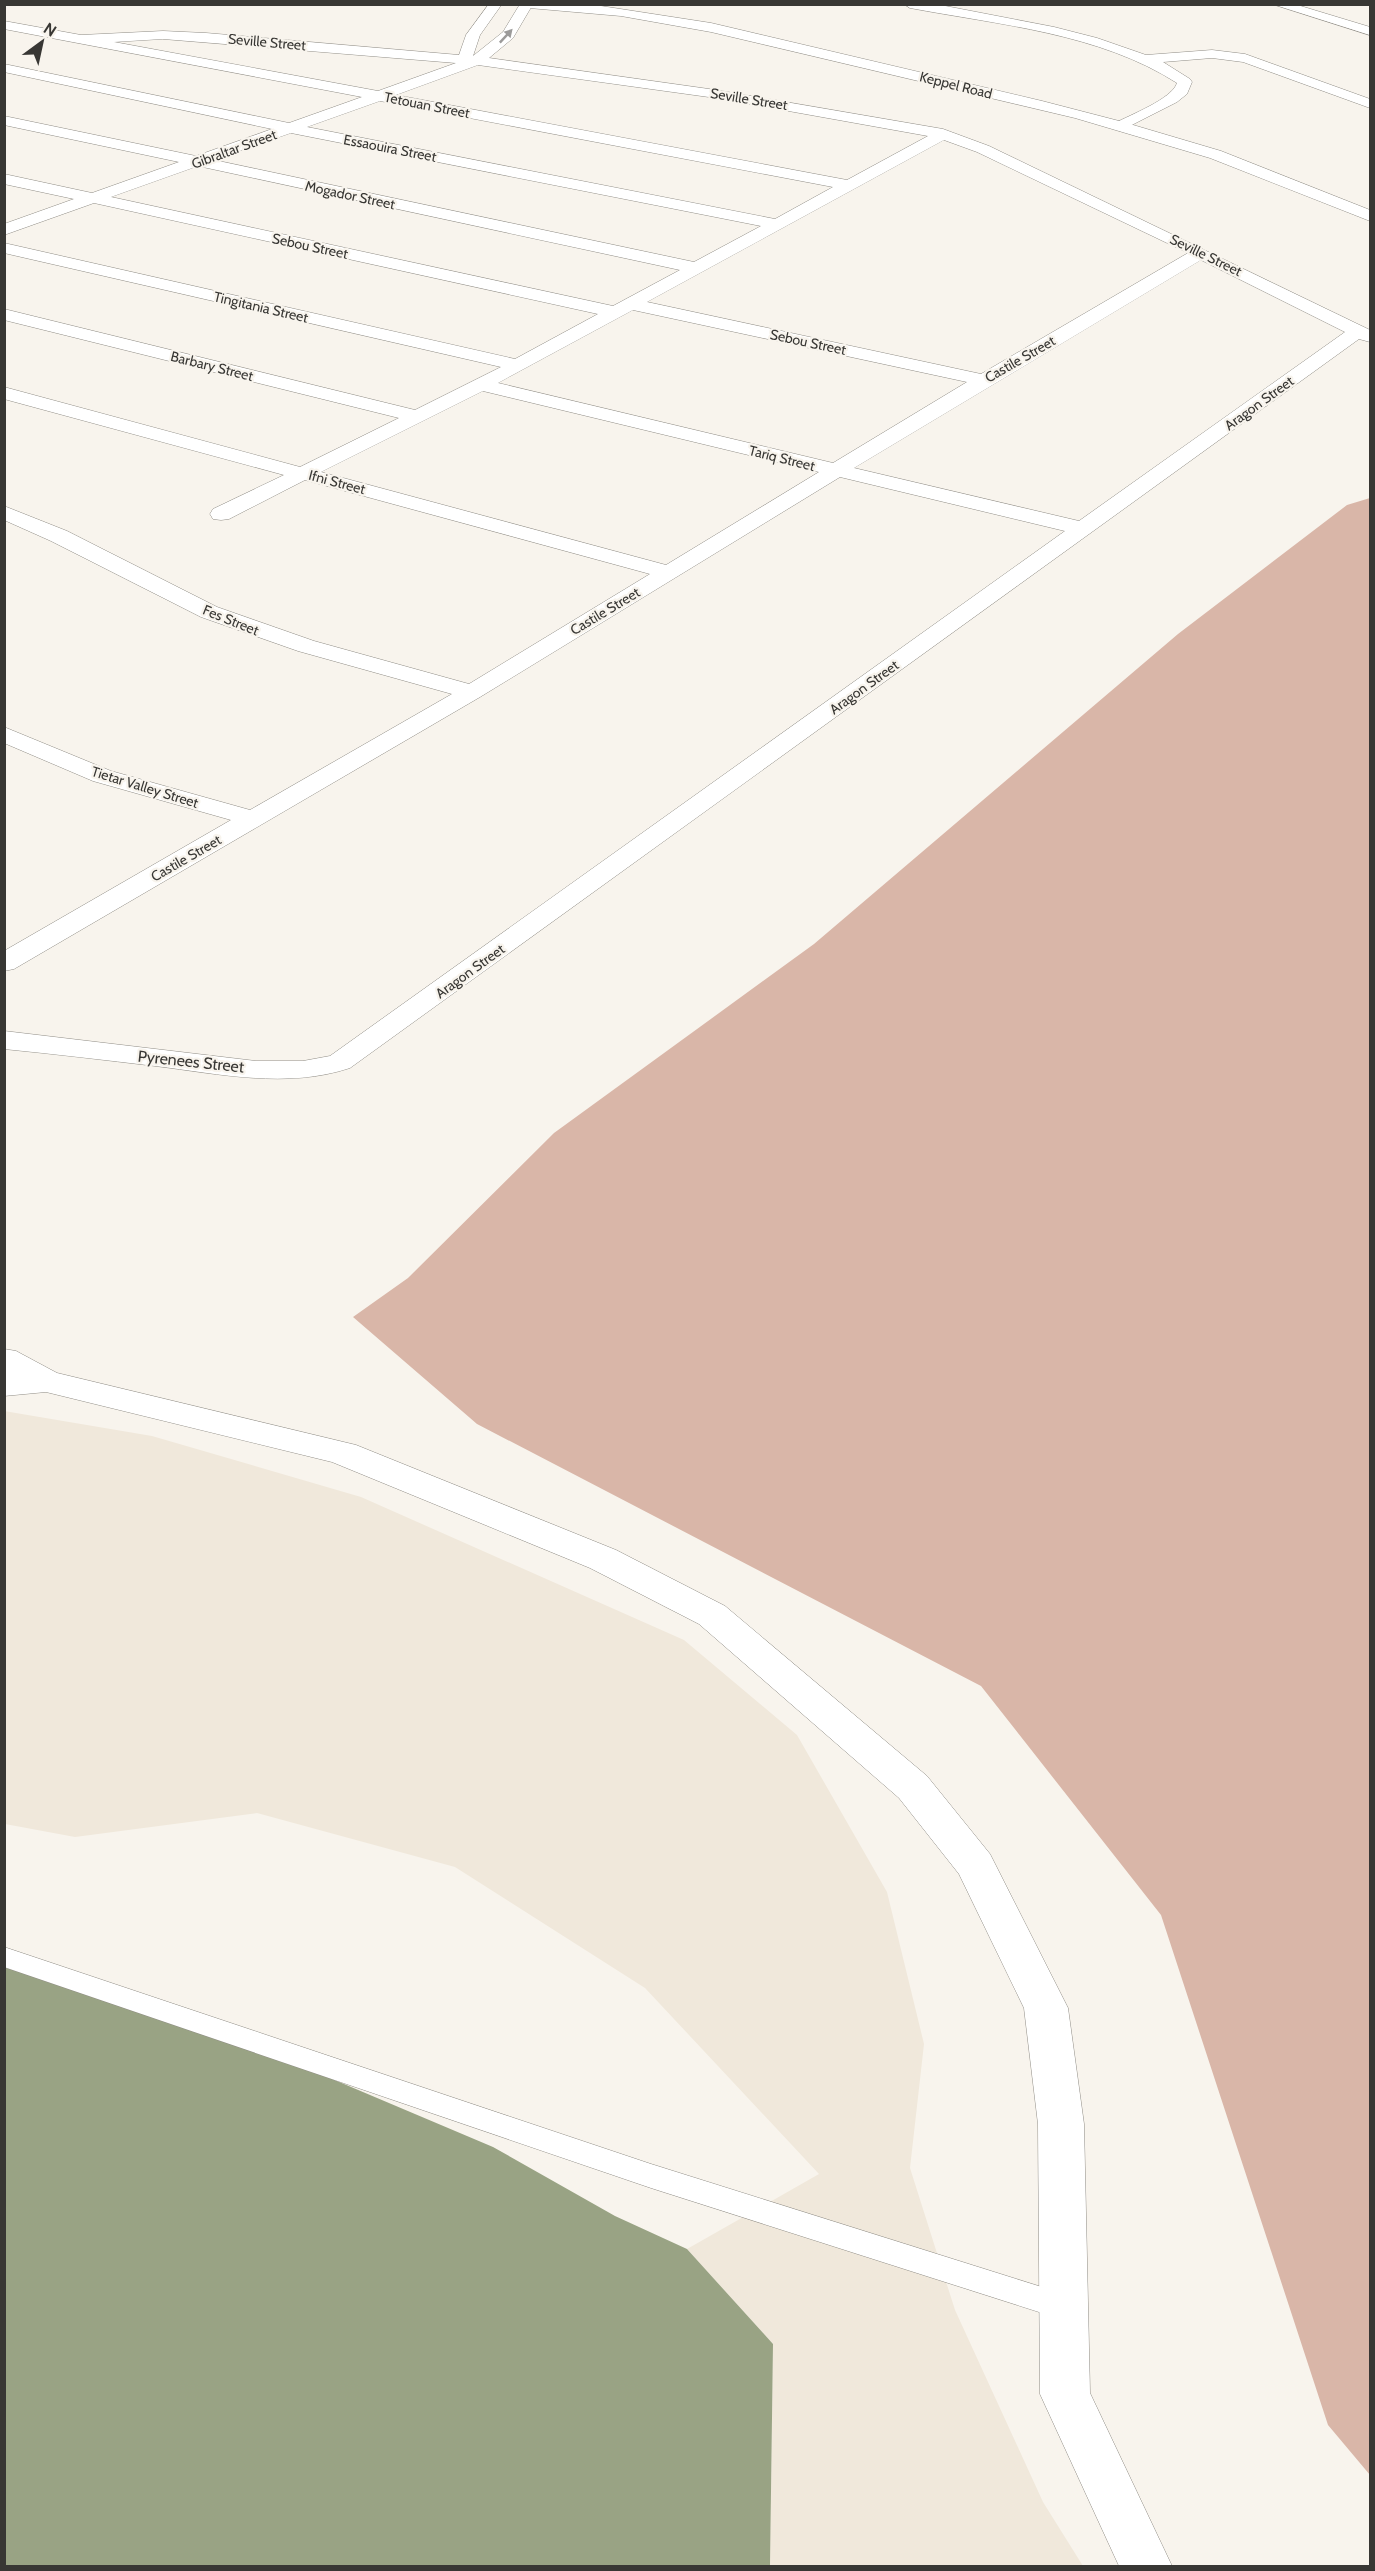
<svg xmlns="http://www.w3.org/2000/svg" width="1375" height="2571" font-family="Cabin,sans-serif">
  <rect width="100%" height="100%" fill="#f8f4ed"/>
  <!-- built -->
  <path fill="#f0e8db" d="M4 1411 152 1436 361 1497 684 1640 797 1735 887 1892 924 2044 910 2168 955 2310 1043 2502 1083 2566H770L773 2344 687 2249 819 2174 645 1988 455 1867 257 1813 75 1837 5 1824Z"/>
  <!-- forest -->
  <path fill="#d9b6a8" d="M1370 498V2475L1328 2425 1161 1915 981 1686 477 1424 353 1317 408 1278 554 1133 814 944 1178 634 1347 505Z"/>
  <!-- water -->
  <path fill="#99a384" d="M4 1951 318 2073 493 2147 615 2216 687 2249 773 2344 770 2566H5Z"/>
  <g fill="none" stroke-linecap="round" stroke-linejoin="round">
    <!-- service casing -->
    <g stroke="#908d86" stroke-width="1">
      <path id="service" d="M4 1947 651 2164 1064 2294 1074 2298 1078 2307 1074 2316 1064 2320 651 2188 4 1967Z"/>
    </g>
    <!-- minor casing -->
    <g stroke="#908d86" stroke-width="1">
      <path id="minor" d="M489 4H502L480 35 473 56 503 32 520 4H533L513 38 489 58 716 90 943 129 989 146 1370 330V342L1359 339 350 1068C287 1089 220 1074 155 1066 105 1060 55 1054 4 1049V1031L256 1061H303L330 1056 1065 531 840 477 480 697 14 969 4 971V951L231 820 93 781 4 743V727L111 771 250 810 452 694 298 651 201 617 51 541 4 520V506L67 531 217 607 314 641 469 684 650 574 305 480 229 519 221 520 213 519 210 514 213 509 284 475 4 399V387L300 467 399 418 4 320V309L415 410 501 367 4 253V243L515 359 598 314 94 203 4 235V224L74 199 4 184V174L92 193 179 162 4 125V116L196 156 272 129 4 72V64L289 123 362 97 4 29V21L81 35 163 31 206 33 459 55 466 35ZM163 39 456 63 378 91 114 42ZM478 65 716 98 928 136 847 180 396 95ZM380 101 833 187 775 219 307 127ZM291 133 761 226 694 262 214 160ZM944 140 977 152 1188 253 981 374 647 302ZM198 166 680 270 613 306 111 197ZM1201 260 1345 332 1079 521 854 468ZM633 310 967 382 833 463 498 383ZM483 391 819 472 666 565 321 472Z
        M904 4H935L1054 27 1097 38 1146 55 1212 50 1245 54 1370 99V108L1243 62 1212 58 1163 62 1190 79 1192 82 1187 94 1177 102 1120 131 1112 126 1115 123C1130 115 1172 99 1177 83 1099 33 1000 25 910 8Z
        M1272 4H1294L1370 27V35Z
        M4 1349 16 1351 57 1373 356 1445 616 1550 725 1606 927 1776 990 1854 1068 2008 1084 2124 1090 2393 1172 2566H1119L1040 2394 1038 2124 1024 2008 959 1874 899 1798 699 1624 590 1568 332 1462 46 1392 4 1396Z"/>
    </g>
    <!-- tertiary casing -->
    <g stroke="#908d86" stroke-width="1">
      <path id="tertiary" d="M523 4H588L711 23 1042 101 1123 122 1221 151 1370 210V221L1210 158 1075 118 711 32 621 16 529 8Z"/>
    </g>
    <!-- service -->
    <use href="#service" fill="#fff" fill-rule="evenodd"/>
    <!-- minor -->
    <use href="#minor" fill="#fff" fill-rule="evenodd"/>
    <!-- tertiary -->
    <use href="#tertiary" fill="#fff" fill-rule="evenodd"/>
  </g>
  <!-- one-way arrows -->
  <defs><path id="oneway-solid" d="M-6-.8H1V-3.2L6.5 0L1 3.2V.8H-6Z" transform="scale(1.5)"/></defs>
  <use fill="#9c9b9a" href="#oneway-solid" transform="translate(506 36) rotate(-47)"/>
  <g text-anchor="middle" stroke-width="4.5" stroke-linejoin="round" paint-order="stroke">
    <!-- far-street labels -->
    <g font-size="14" fill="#383734" stroke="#f8f4ed">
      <text transform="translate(267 42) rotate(5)" y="5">Seville Street</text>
      <text transform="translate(956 85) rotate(14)" y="5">Keppel Road</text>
      <text transform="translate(749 99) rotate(9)" y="5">Seville Street</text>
      <text transform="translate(427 105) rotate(11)" y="5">Tetouan Street</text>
      <text transform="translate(390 148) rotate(11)" y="5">Essaouira Street</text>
      <text transform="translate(234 149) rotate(-20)" y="5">Gibraltar Street</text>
      <text transform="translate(350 195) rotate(12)" y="5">Mogador Street</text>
      <text transform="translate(310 246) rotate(12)" y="5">Sebou Street</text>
      <text transform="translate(1206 255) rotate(26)" y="5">Seville Street</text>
      <text transform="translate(261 307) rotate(13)" y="5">Tingitania Street</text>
      <text transform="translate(808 342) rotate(12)" y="5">Sebou Street</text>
      <text transform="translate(1020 359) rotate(-30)" y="5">Castile Street</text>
      <text transform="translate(212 366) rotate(14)" y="5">Barbary Street</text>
      <text transform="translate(1259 403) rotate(-36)" y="5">Aragon Street</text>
      <text transform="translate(782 458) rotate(14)" y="5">Tariq Street</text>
      <text transform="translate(337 482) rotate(15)" y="5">Ifni Street</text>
      <text transform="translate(605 611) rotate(-31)" y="5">Castile Street</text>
      <text transform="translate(231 620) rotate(22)" y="5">Fes Street</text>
      <text transform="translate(864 687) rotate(-36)" y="5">Aragon Street</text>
      <text transform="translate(145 787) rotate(17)" y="5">Tietar Valley Street</text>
      <text transform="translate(186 858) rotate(-30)" y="5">Castile Street</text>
      <text transform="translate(470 971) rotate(-36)" y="5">Aragon Street</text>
    </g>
    <!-- street labels -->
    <g font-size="16" fill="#383734" stroke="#f8f4ed">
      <text transform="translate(191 1061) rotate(6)" y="6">Pyrenees Street</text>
    </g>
  </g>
  <!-- border -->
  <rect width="1375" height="2571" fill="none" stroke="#383734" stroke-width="12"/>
  <!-- north arrow -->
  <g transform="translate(42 42) rotate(33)" stroke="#f8f4ed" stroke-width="4.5" paint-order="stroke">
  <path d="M0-4.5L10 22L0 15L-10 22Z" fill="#383734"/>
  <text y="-9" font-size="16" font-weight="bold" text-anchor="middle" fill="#383734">N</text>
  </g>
</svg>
